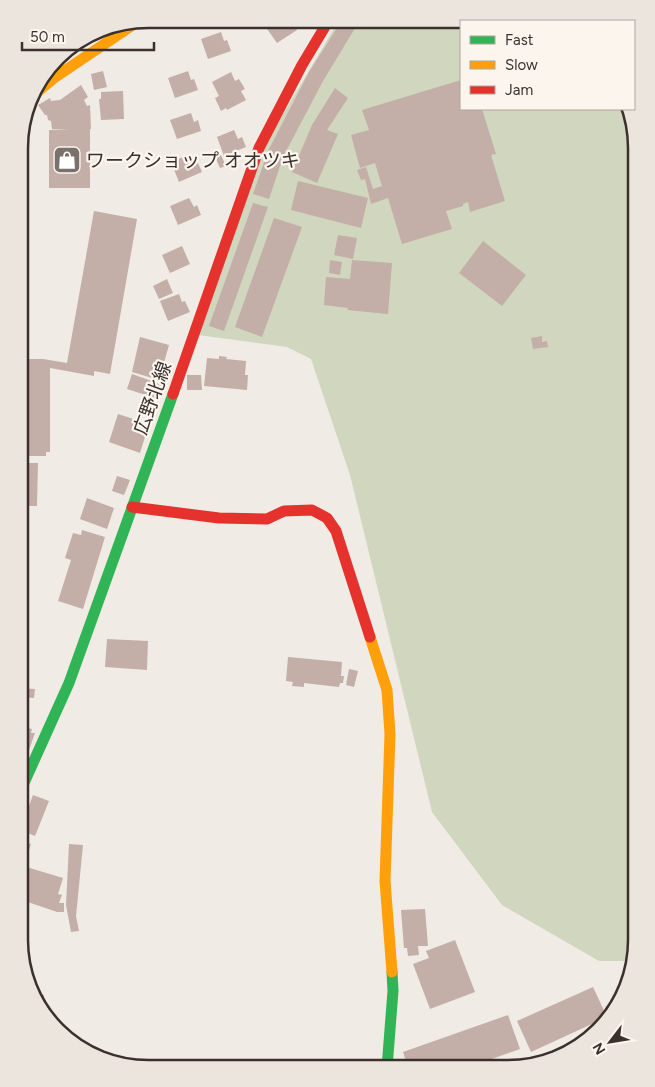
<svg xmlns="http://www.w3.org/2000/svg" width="655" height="1087" font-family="Figtree,'Noto Sans JP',sans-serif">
  <rect width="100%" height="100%" fill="#f0ebe5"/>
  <!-- green -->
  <path fill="#d1d6bf" d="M339 20 532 21H461V109H629L636 148V948L631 961H599L502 905 432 812 350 475 311 359 287 347 198 335 266 143Z"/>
  <!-- building -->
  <path fill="#c3afa7" d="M275 20H286L287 22 291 20 297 30 277 43 265 26Z
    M342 20H360L323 81 283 157 269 199 253 194 268 151 309 72Z
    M221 32 224 41 227 40 231 51 208 59 201 39Z
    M103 71 107 87 94 90 91 74Z
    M188 71 191 80 194 79 198 90 175 98 168 78Z
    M231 72 235 81 239 79 245 89 241 91 246 100 227 110 226 108 221 111 215 98 219 96 212 82Z
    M461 80V109H482L496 154 491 155 505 201 470 212 468 202 463 204V206L446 211 452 229 402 244 388 198 371 204 365 179 361 180 357 170 366 167 373 189 382 186 375 163 360 168 351 135 369 130 362 110Z
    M81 85 88 97 84 100 87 106 90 105 91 129H90V188H49V130L69 129H52L51 121 48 120 47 115H45L38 105 50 98 51 101 60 100Z
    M335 88 348 98 327 130 338 134 317 183 292 172 312 125Z
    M123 91 124 119 101 120 99 99H101V92Z
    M191 113 194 122 198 120 201 131 177 139 170 120Z
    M234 130 238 139 242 137 246 147 224 156 217 137Z
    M220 153 226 166 220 168 214 155Z
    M190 154 195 164 198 163 202 172 179 182 171 162Z
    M298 181 368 198 361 228 291 210Z
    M189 198 194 207 197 205 201 215 178 225 170 206Z
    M253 203 268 207 224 331 209 326Z
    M94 211 137 219 110 374 94 371V376L50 368V452H46V456H19L20 359H43L67 363Z
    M274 218 302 227 262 337 235 327Z
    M338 235 357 238 353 259 334 255Z
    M483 241 526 275 502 306 459 273Z
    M182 246 190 264 170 273 162 255Z
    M330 260 342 262 340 275 329 273Z
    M352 260 392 263 388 314 347 310 348 308 324 305 326 277 350 279Z
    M167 279 173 293 159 299 153 286Z
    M179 294 182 302 185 301 190 312 168 321 160 301Z
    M542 336V342L547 341 548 347 533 349 531 338Z
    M140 337 169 345 159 380 132 372Z
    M219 356 227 357 226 359 246 361 245 375H248L247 390 204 386 207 358 219 359Z
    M132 374 163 385 158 399 127 389Z
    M187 375H201L202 390H187Z
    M118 414 149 424 140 453 109 442Z
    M19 463H38L37 506H19Z
    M117 476 130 480 124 495 112 491Z
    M87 498 114 508 107 529 80 519Z
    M19 515H21V529H27L26 591 19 590Z
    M82 530 105 537 83 609 58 601 71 560 65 558 73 533 81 535Z
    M107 639 148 641 147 670 105 667Z
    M288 657 342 662 341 676H344L343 683H340L339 687 304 683V687L292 686 293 682 286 681Z
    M349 669 358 671 354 687 346 685Z
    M21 688 35 689 34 698 20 697Z
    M19 726 32 729 31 733H35L29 750 21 748 20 753Z
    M33 795 49 801 35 836 20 830Z
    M19 840 31 844 27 857 23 856 20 865 63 878 58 894 62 895 59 903H64V912H57L19 899Z
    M69 844 83 845 77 906 76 916 79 931 71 932 66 905Z
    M425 909 428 946H418L419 955 408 956 407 948H404L401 910Z
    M455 940 475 992 430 1009 413 964 429 958 426 951Z
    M593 987 607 1017 531 1052 517 1021Z
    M32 993 44 995 42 1007 36 999Z
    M508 1015 520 1049 466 1068H408L403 1052Z"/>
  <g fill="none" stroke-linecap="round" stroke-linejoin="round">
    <!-- fast -->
    <path stroke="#30b455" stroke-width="11" d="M19 794 69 683 173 394
      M387 1068 393 991 392 972"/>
    <!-- slow -->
    <path stroke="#ff9f0a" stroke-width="11" d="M30 98 54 78 140 20
      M370 637 387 690 390 734 385 881 392 972"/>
    <!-- jam -->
    <path stroke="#e5322d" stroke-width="11" d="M173 394 259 148 302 65 329 20
      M132 507 219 518 267 519 284 511 312 510 327 518 336 531 370 637"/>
  </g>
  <!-- icons -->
  <defs>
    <g id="shop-square" transform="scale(1.4375)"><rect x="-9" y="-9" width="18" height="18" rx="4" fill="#7a716c" stroke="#fbf5ee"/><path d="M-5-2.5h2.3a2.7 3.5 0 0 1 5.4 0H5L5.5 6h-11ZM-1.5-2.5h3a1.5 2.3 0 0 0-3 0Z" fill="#fff"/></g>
  </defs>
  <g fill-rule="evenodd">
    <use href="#shop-square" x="67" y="160"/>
  </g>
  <g text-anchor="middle" stroke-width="4.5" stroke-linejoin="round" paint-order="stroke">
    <!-- poi labels -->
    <g font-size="19" fill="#3b302b" stroke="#fbf5ee" text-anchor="start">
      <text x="86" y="167">ワークショップ オオツキ</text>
    </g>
    <!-- street labels -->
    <g font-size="19" fill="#3b302b" stroke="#fbf5ee">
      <text transform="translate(152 398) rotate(-70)" y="7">広野北線</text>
    </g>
  </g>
  <!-- crop -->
  <path d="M0 0H655V1087H0ZM148 28H508A120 120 0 0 1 628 148V940A120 120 0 0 1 508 1060H148A120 120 0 0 1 28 940V148A120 120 0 0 1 148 28Z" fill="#ece5de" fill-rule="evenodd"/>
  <path fill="none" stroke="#3b302b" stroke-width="2.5" d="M148 28H508A120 120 0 0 1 628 148V940A120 120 0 0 1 508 1060H148A120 120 0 0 1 28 940V148A120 120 0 0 1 148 28Z"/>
  <!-- legend -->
  <rect x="460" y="20" width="175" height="90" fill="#fbf5ee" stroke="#aea6a0"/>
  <rect x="470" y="36" width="25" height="8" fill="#30b455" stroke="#aea6a0"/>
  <text x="505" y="45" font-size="15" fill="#3b302b">Fast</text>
  <rect x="470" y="61" width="25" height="8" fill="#ff9f0a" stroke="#aea6a0"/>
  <text x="505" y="70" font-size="15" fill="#3b302b">Slow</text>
  <rect x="470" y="86" width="25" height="8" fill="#e5322d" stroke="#aea6a0"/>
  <text x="505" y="95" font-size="15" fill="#3b302b">Jam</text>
  <!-- north arrow -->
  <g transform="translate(610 1042) rotate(239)" stroke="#fbf5ee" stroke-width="4" paint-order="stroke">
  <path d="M0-4L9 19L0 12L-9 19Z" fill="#3b302b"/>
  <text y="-8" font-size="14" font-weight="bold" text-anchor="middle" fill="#3b302b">N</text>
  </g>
  <!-- scale -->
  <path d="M22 42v8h132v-8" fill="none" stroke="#3b302b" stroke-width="2.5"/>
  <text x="30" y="42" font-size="15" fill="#3b302b" stroke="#fbf5ee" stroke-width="4" paint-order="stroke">50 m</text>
</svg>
